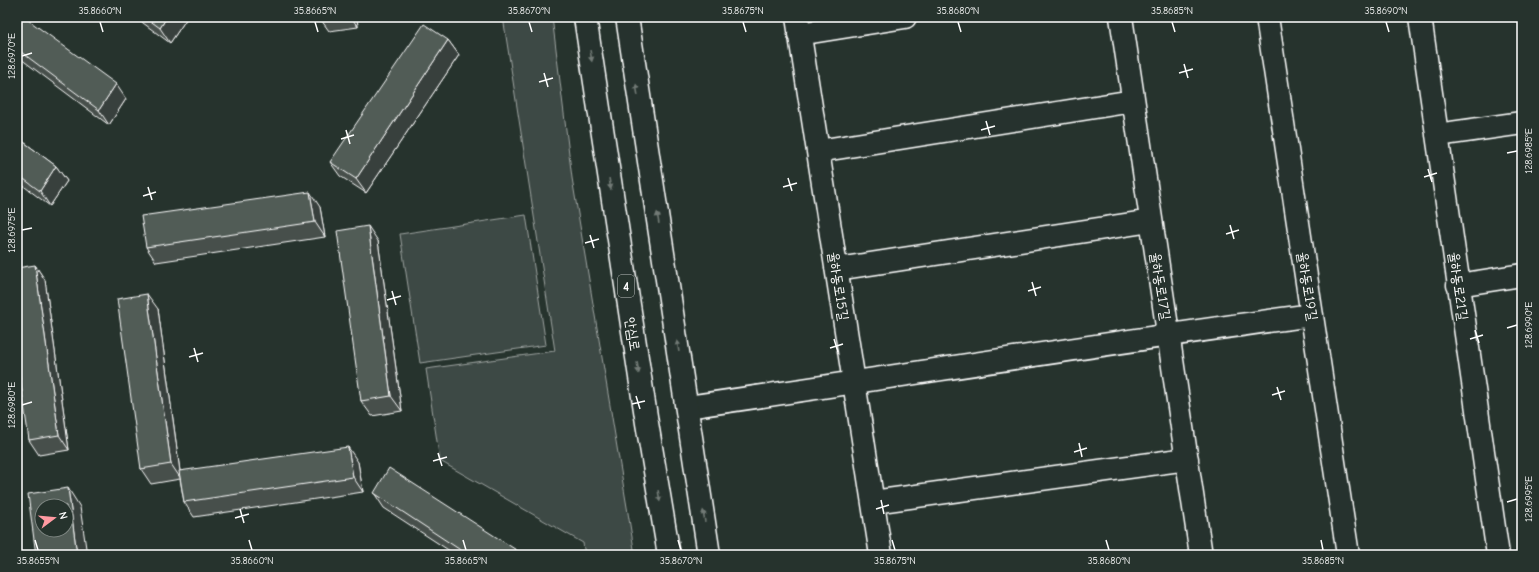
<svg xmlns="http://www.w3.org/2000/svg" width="1539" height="572" font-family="'Comic Neue','Poor Story',sans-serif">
  <rect width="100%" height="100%" fill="#26332d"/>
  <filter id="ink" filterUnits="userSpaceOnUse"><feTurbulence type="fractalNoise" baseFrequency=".025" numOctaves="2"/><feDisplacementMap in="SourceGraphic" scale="8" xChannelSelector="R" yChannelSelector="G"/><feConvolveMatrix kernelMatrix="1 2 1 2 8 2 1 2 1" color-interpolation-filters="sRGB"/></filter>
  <g filter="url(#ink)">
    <!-- green -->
    <path fill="#3e4944" stroke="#9ea4a2" d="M503 17H552L572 178 635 555H585L583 543 440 461 426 369 555 351Z
      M526 215 546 345 420 363 400 234Z"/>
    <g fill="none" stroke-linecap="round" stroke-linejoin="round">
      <!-- minor casing -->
      <g stroke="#fff" stroke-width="25">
        <path id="minor" d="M797 17 881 555
          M1121 17 1201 555
          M1267 17 1348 555
          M1420 17 1498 555
          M799 34 905 17
          M1437 135 1522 123
          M818 151 1133 101
          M837 269 1151 221
          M1458 285 1522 275
          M687 407C896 377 1103 343 1312 315
          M873 502 1187 459"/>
      </g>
      <!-- major casing -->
      <g stroke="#fff" stroke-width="25">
        <path id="major" d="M585 17 647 423 669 555
          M627 17 709 555"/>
      </g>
      <!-- minor -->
      <use href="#minor" stroke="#26332d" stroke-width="22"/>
      <!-- major -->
      <use href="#major" stroke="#26332d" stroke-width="22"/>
    </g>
    <!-- wall -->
    <path fill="#464f4b" stroke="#fff" d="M17 17 126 99 109 125 17 56Z
      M135 17H187V18L170 43Z
      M319 17H357L358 27 329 31Z
      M448 40 459 55 366 193 340 176 330 162Z
      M17 137 56 166 67 181 50 206 17 181Z
      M320 207 325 237 156 262 146 247Z
      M378 241 402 411 372 416 361 401Z
      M35 265 45 280 69 450 39 455 29 440Z
      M158 309 180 471 358 462 363 492 194 517 184 502 180 479 151 484 141 469Z
      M374 493 524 555H456L384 508Z"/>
    <!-- shaded-wall -->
    <path fill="#39403d" stroke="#fff" d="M167 17H187V18L170 43 160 28Z
      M351 17H357L358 27Z
      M448 40 459 55 366 193 356 179Z
      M116 84 126 99 109 125 99 110Z
      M56 166 67 181 50 206 40 191Z
      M310 192 320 207 325 237 315 222Z
      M368 226 378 241 402 411 391 396Z
      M35 265 45 280 69 450 59 435Z
      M147 294 158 309 181 479 171 464Z
      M348 447 358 462 363 492 353 477Z
      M68 488 80 507 87 555H77Z"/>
    <!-- building -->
    <path fill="#515c57" stroke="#fff" fill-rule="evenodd" d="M17 17H24L116 84 99 110 17 49Z
      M145 17H167L160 28Z
      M424 24 448 40 356 179 330 162Z
      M17 137 56 166 40 191 17 174Z
      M310 192 315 222 146 247 141 216Z
      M368 226 391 396 361 401 337 231Z
      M35 265 59 435 29 440 17 357V268Z
      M147 294 171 464 141 469 117 299Z
      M348 447 353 477 184 502 179 471Z
      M389 468 524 555H468L374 493Z
      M68 488 77 555H36L28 494ZM42 506H66V530H42Z"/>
    <!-- one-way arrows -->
    <defs><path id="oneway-solid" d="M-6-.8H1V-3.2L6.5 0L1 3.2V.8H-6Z"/></defs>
    <g fill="#727a76">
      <use href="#oneway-solid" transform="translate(591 56) rotate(81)"/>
      <use href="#oneway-solid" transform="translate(637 90) rotate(-99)"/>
      <use href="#oneway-solid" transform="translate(610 184) rotate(81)"/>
      <use href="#oneway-solid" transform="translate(658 218) rotate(-99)"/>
      <use href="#oneway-solid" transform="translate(678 346) rotate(-99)"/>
      <use href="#oneway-solid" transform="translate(638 368) rotate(81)"/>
      <use href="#oneway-solid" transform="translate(659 496) rotate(81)"/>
      <use href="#oneway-solid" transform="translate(704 516) rotate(-99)"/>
    </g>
  </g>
  <!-- ticks -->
  <path fill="none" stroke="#fff" stroke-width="1.5" d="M100 22 103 32M315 22 318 32M529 22 532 32M743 22 746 32M958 22 961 32M1172 22 1175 32M1386 22 1389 32M22 56 32 53M1184 64 1188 78M544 73 548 87M1179 73 1193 69M539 82 553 78M986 121 990 135M346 130 350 144M981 130 995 126M341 139 354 135M1507 153 1517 151M1428 169 1432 182M1424 177 1437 173M788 178 792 191M148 187 152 200M783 187 797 183M143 196 156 192M1230 225 1234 239M22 230 32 228M1226 234 1239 230M590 235 594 248M585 243 599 239M1032 282 1036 296M392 291 396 305M1028 291 1041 287M387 300 401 296M1507 328 1517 325M1475 330 1479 343M834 339 838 352M1470 339 1483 335M194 348 198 362M830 348 843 344M189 357 203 353M1277 387 1281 400M1272 395 1285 391M636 396 640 409M632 404 645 401M22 405 32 402M1079 443 1082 457M1074 452 1087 448M438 453 442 466M433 461 447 457M881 500 884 514M1507 502 1517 499M240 509 244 523M876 509 889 505M235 518 249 514M35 540 38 550M249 540 252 550M463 540 466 550M678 540 681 550M892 540 895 550M1106 540 1109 550M1321 540 1323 550"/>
  <g text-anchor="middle" stroke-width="3" stroke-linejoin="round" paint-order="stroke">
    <!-- shield labels -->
    <rect fill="#26332d" stroke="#bec2c0" stroke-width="1" x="618" y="275" width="16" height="22" rx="3"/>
    <g font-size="13" font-weight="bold" fill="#fff">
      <text x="626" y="291">4</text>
    </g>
    <!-- street labels -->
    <g font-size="14" fill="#fff" stroke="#26332d">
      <text transform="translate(839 286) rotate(81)" y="5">율하동로15길</text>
      <text transform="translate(1161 286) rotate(81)" y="5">율하동로17길</text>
      <text transform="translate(1308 286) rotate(81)" y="5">율하동로19길</text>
      <text transform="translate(1459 286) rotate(82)" y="5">율하동로21길</text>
      <text transform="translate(633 334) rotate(81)" y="5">안심로</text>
    </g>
  </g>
  <!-- margin -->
  <rect width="1539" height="572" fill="none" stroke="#26332d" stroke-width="44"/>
  <!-- north arrow -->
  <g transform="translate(54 518) rotate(74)"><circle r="19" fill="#26332d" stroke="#7d8581"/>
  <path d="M0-3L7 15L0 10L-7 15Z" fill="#ff9aa2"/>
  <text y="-6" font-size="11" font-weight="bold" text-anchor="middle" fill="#ffffff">N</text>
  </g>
  <rect x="22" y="22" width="1495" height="528" fill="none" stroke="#fff" stroke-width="1.5"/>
  <g font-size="10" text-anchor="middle" fill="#fff">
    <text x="100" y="14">35.8660°N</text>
    <text x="315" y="14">35.8665°N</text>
    <text x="529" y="14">35.8670°N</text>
    <text x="743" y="14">35.8675°N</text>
    <text x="958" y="14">35.8680°N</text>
    <text x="1172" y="14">35.8685°N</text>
    <text x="1386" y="14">35.8690°N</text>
    <text transform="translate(11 56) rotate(-90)" y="4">128.6970°E</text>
    <text transform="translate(1528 151) rotate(-90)" y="4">128.6985°E</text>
    <text transform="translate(11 230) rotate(-90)" y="4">128.6975°E</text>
    <text transform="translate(1528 325) rotate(-90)" y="4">128.6990°E</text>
    <text transform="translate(11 405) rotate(-90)" y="4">128.6980°E</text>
    <text transform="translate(1528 499) rotate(-90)" y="4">128.6995°E</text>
    <text x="38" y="564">35.8655°N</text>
    <text x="252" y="564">35.8660°N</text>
    <text x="466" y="564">35.8665°N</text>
    <text x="681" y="564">35.8670°N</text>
    <text x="895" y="564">35.8675°N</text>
    <text x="1109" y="564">35.8680°N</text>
    <text x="1323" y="564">35.8685°N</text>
  </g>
</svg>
